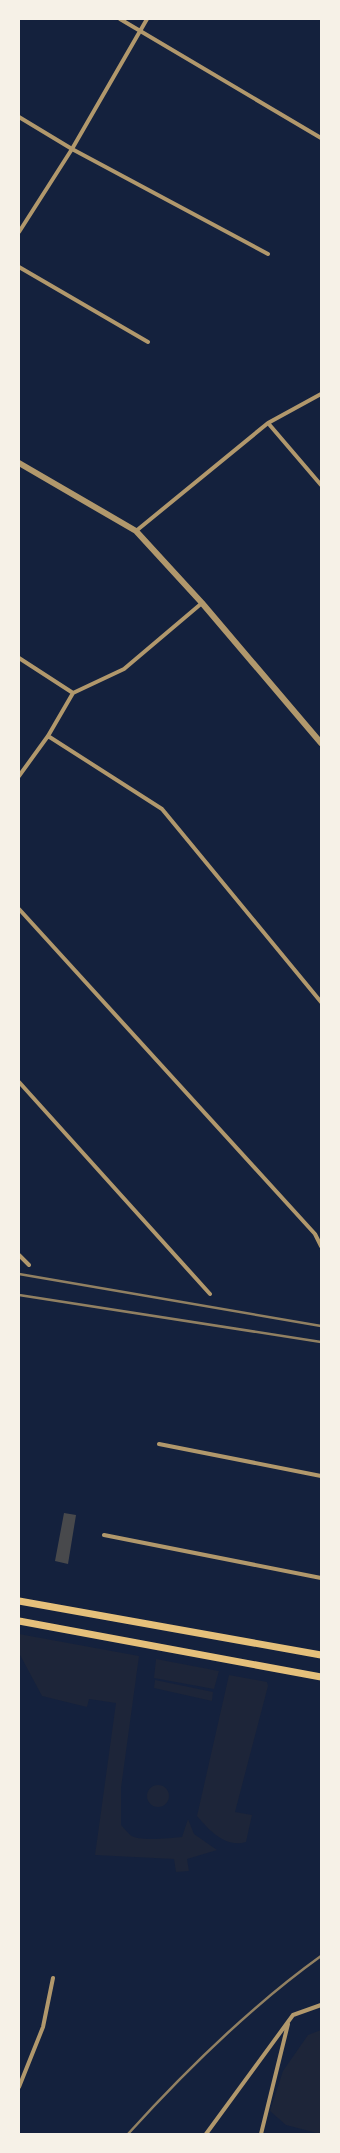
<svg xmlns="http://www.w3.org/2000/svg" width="340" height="2153" font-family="'Source Serif 4',serif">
  <rect width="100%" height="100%" fill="#14213d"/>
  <!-- green -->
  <path fill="#1d2539" d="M19 1634 139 1656 121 1788V1825C124 1828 127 1832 130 1835 140 1842 169 1838 182 1837L188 1819 194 1834 217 1850 187 1859 189 1871 176 1872 174 1859 95 1855 116 1703 89 1699 87 1707 42 1696 19 1653Z
    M156 1659 219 1671 214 1689 154 1678Z
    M229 1675 267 1682 268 1686 235 1812 252 1815 246 1842C225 1848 209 1830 197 1816Z
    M155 1680 213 1692 212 1701 154 1688Z
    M147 1796a11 11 0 1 1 22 0a11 11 0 1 1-22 0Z
    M321 2030V2134L286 2125 270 2111 283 2071 308 2035Z"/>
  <!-- building -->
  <path fill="#48494c" d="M64 1513 76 1515 68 1564 55 1561Z"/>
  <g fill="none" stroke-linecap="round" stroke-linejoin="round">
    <!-- minor -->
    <path stroke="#b1986c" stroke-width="4" d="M120 19 321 138
      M19 117 72 149 268 254
      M19 232 72 149 147 19
      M19 267 148 342
      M268 423 321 485
      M136 531 268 423 321 394
      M19 658 73 693
      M48 736 162 809 321 1002
      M19 776 48 736 73 693 124 669 202 603
      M19 909 315 1234 321 1246
      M19 1082 210 1294
      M19 1255 29 1265
      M159 1444 321 1476
      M104 1535 321 1578
      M19 2087 43 2027 53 1978
      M206 2134 293 2015 321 2005
      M261 2134 288 2024"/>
    <!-- tertiary -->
    <path stroke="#b1986c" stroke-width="6" d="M19 463 136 531 202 603 321 743"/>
    <!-- primary -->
    <path stroke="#e5c07b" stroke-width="7" d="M19 1601 321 1655
      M19 1621 321 1677"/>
    <!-- rail -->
    <path stroke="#918062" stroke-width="2.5" d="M19 1274 321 1326
      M19 1295 321 1342
      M128 2134C187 2069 250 2007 321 1956"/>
  </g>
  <!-- border -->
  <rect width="340" height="2153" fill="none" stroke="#f6f1e7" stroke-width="40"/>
</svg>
